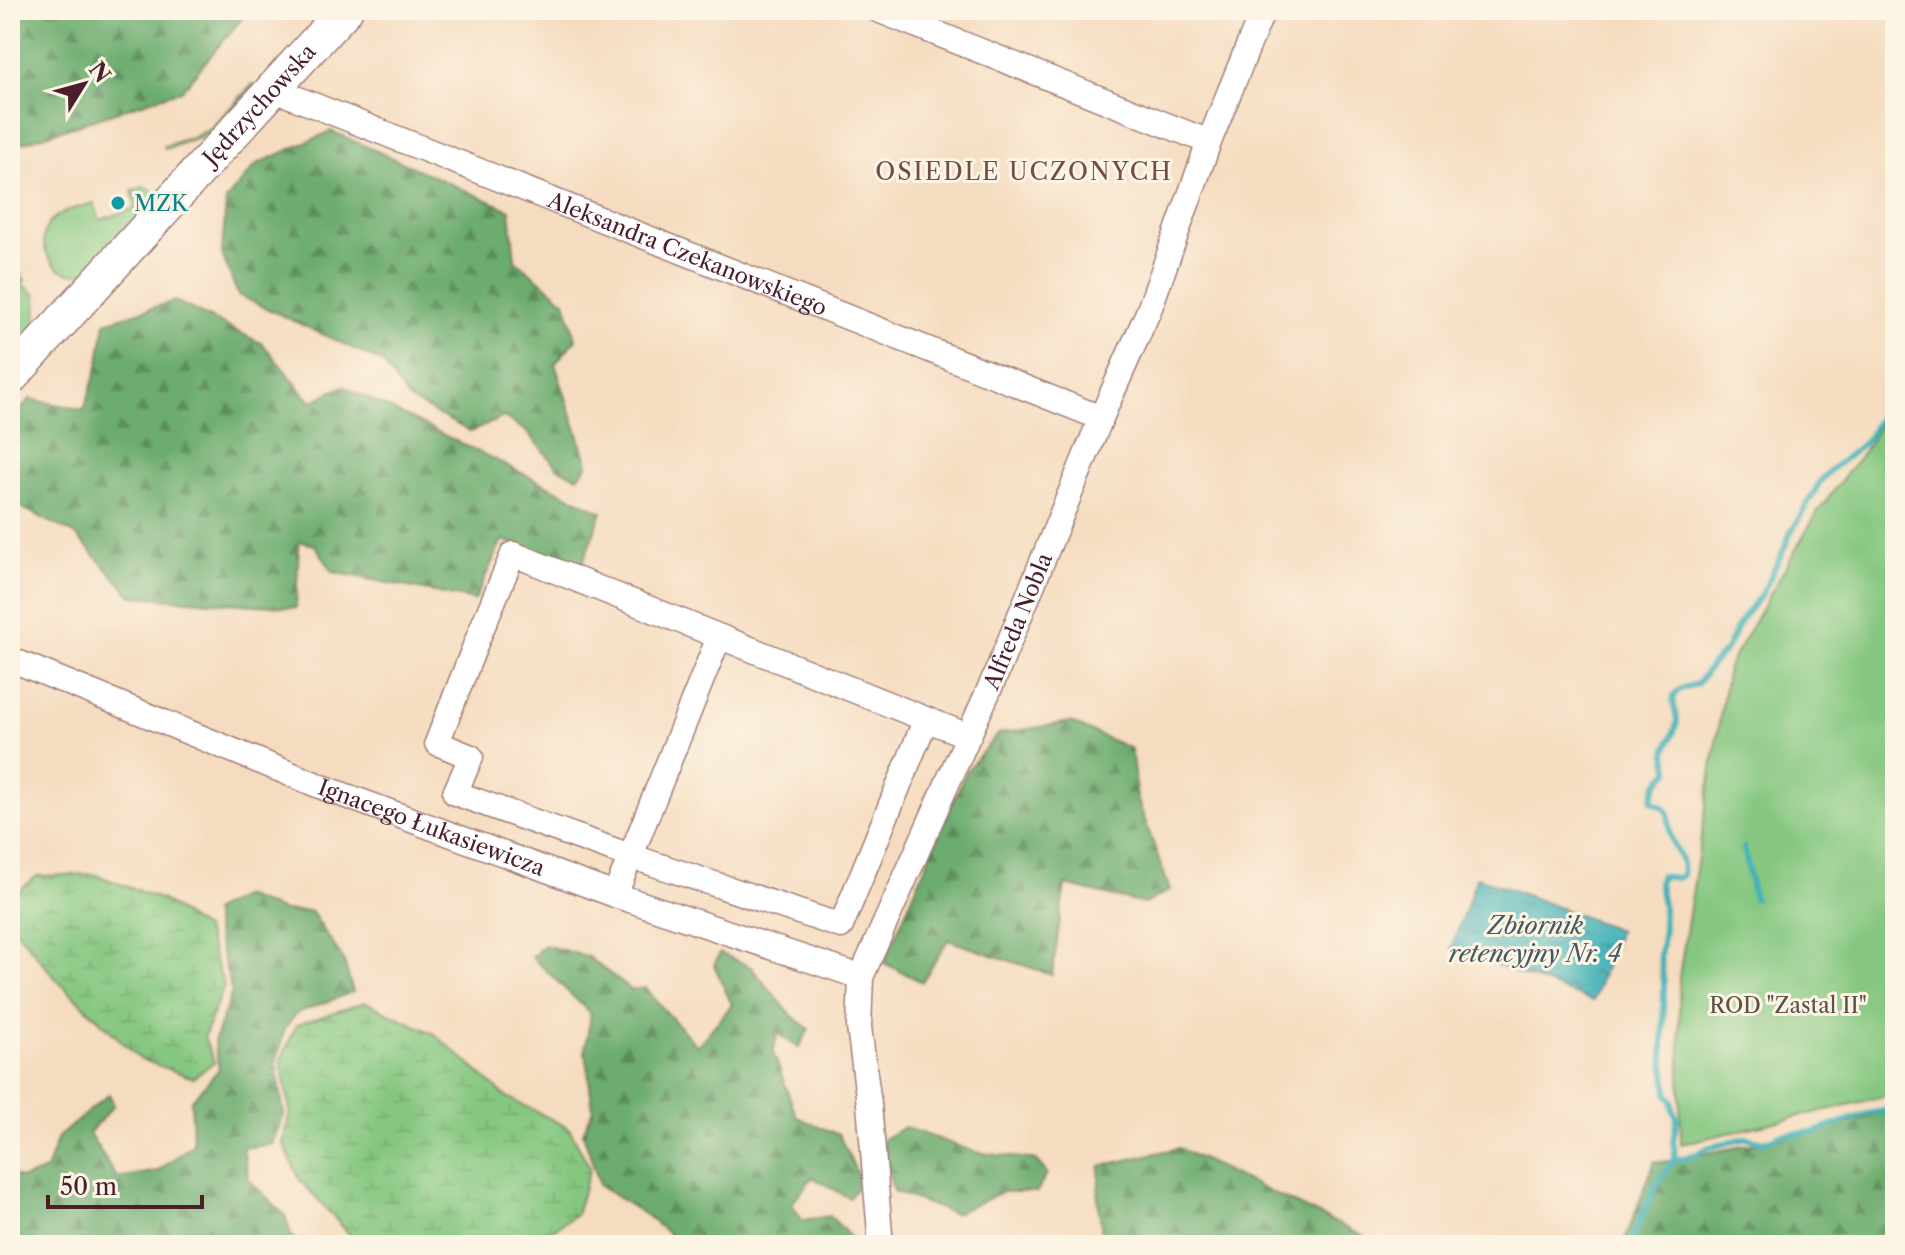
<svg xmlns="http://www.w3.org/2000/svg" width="1905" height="1255" font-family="'Libre Caslon Text',serif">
  <defs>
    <pattern id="forest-firs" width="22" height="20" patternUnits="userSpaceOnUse" patternTransform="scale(2)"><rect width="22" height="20" fill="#6cac6e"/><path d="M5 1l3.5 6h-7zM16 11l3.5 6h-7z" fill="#5b8b5b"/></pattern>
    <pattern id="wetland-marsh" width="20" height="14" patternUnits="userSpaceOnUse" patternTransform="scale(2)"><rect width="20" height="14" fill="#85c780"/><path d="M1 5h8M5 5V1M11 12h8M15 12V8" fill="none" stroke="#74aa6f"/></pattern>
    <pattern id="water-ripples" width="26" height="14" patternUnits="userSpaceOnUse" patternTransform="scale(2)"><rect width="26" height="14" fill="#40b1b7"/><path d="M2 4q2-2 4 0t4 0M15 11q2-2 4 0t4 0" fill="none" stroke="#388f95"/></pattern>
  </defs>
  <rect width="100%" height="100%" fill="#fcf5e5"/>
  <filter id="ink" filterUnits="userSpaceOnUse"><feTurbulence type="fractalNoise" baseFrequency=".0125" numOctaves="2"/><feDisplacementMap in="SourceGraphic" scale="16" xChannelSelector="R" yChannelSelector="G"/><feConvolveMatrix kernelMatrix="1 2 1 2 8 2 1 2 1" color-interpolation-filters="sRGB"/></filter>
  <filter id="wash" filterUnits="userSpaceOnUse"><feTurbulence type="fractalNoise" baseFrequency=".006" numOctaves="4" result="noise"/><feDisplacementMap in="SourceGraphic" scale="32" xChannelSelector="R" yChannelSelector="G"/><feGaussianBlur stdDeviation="1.8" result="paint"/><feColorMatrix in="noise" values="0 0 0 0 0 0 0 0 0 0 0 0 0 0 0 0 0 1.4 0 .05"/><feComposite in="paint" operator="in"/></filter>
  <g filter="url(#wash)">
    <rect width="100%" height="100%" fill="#f5dcc0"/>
    <!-- green -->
    <path fill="#85c780" stroke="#687356" stroke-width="2" d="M253 84 255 85 211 134 165 149 164 146 198 135 211 128Z
      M144 187C152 189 155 191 156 198L87 272C82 272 78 274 74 274 49 272 33 238 52 220 62 210 81 207 94 203L100 220 136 208 132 191Z
      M10 258 16 270 25 280 22 284 36 295 37 326 10 362V345L15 331 10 303Z
      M1895 393V1094L1681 1144 1679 977 1728 667 1817 513 1869 444 1891 404Z"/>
    <!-- forest -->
    <path fill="url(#forest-firs)" stroke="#5b664c" stroke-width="2" d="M10 10H249L182 90 10 147Z
      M331 131 510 210 515 260 565 301 576 339 555 364 588 464 578 477 558 468 527 432 504 417 471 432 408 399 382 362 238 295 222 254 226 200 257 164Z
      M175 301 263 344 311 402 343 386 602 512 582 565 502 540 475 600 333 572 315 545 299 541 296 608 132 596 75 534 10 502V421L30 399 84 410 99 363 105 322Z
      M1070 722 1131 749 1137 798 1170 890 1144 904 1065 885 1052 975 948 940 922 982 884 963 966 771 998 734Z
      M243 896 283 911H311L343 959 353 992 297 1013 285 1028 276 1062 284 1115 272 1144 243 1148 249 1180 285 1215 292 1238 310 1245H10V1173L21 1179 46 1170 58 1137 109 1094 114 1105 89 1133 117 1178 158 1171 193 1144 191 1101 219 1069 214 1041 232 992 217 936 213 911Z
      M544 945 588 957 631 990 645 988 697 1046 732 1005 714 965 720 953 751 967 792 1016 809 1029 799 1048 778 1033 773 1052 797 1117 839 1135 861 1182 849 1198 812 1177 792 1204 802 1220 830 1216 858 1245H700L698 1235 679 1243 647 1216 600 1186 583 1133 593 1109 585 1049 591 1014 532 957Z
      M1895 1110V1245H1623L1655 1161 1663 1162 1817 1131Z
      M904 1127 975 1152 1036 1160 1047 1173 1037 1192H1003L954 1214 893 1191 882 1140Z
      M1178 1148 1382 1245H1103L1098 1198 1100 1166Z"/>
    <!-- wetland -->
    <path fill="url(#wetland-marsh)" stroke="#687356" stroke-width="2" d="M94 874 162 900 205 930 224 986 204 1037 214 1062 193 1078 140 1059 57 980 14 928 10 898 37 876Z
      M365 1002 435 1034 505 1096 569 1128 590 1168 576 1214 531 1245H381L351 1236 300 1180 283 1143 290 1112 281 1060 296 1025Z"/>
    <!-- water -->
    <path fill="url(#water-ripples)" stroke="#456871" stroke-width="2" d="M1477 877 1619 930 1593 1001 1451 949Z"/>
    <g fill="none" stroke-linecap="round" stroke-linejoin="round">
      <!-- stream -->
      <path stroke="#40b1b7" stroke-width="6" d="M1744 848 1754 899
        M1673 1161 1697 1154 1707 1148 1726 1143 1746 1138 1765 1142 1780 1135 1815 1132 1863 1115 1895 1109
        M1629 1245 1654 1189 1673 1161 1675 1152 1673 1141 1677 1118 1673 1110 1672 1101 1667 1093 1663 1049 1664 983 1660 956 1664 929 1663 906 1659 883 1661 876 1677 878 1682 875C1685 857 1676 854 1671 838 1668 830 1671 820 1667 812 1665 806 1657 805 1652 801 1654 787 1658 781 1669 772 1670 765 1666 760 1666 753 1667 742 1676 733 1677 721 1677 713 1671 703 1674 695 1678 688 1690 686 1697 684L1712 664 1725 651 1743 617 1762 594 1783 551 1790 534 1820 482 1830 470 1863 444 1869 436 1887 404 1895 380"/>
    </g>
  </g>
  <g filter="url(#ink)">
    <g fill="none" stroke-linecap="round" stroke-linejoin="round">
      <!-- minor casing -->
      <g stroke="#a07e76" stroke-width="27">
        <g id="minor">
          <path d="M878 10 1209 142"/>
          <path id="s1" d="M273 89 1101 418"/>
          <path id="s2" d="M10 659 322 787 615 895 861 977"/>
          <path d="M926 719 841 926 630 856 455 793 471 757 437 743 480 633 513 554 968 736"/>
          <path d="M615 895 719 637"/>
          <path id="s3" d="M881 1245 869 1104 859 1027 861 977 996 674 1101 418 1149 310 1209 142 1263 10"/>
        </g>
      </g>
      <!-- secondary casing -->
      <g stroke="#a07e76" stroke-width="37">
        <g id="secondary">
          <path id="s4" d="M10 378 345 10"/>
        </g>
      </g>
      <!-- minor -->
      <use href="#minor" stroke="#fff" stroke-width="24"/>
      <!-- secondary -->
      <use href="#secondary" stroke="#fff" stroke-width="34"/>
    </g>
  </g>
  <!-- markers -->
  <circle fill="#0f9aa8" stroke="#fcf5e5" stroke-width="3" cx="118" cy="203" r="8"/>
  <g text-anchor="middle" stroke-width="6" stroke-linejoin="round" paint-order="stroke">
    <!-- street labels -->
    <g font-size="22" fill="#4a1f2b" stroke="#fcf5e5">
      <text dy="8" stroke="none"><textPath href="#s4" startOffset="370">Jędrzychowska</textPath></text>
      <text dy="8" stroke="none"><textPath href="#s1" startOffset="446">Aleksandra Czekanowskiego</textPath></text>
      <text dy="8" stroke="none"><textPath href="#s3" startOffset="658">Alfreda Nobla</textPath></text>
      <text dy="8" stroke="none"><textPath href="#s2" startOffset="454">Ignacego Łukasiewicza</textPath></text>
    </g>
    <!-- culture labels -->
    <g font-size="22" fill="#0d838f" stroke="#fcf5e5" text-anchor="start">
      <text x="134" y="211">MZK</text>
    </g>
    <!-- park labels -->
    <g font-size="22" fill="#5c5144" stroke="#fcf5e5">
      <text x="1788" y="1013">ROD "Zastal II"</text>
    </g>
    <!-- neighbourhood labels -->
    <g font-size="24" letter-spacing="2" fill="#734c46" stroke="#fcf5e5">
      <text x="1024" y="180">OSIEDLE UCZONYCH</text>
    </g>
    <!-- water labels -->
    <g font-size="24" font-style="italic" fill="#465963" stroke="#fcf5e5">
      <text x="1535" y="934">Zbiornik<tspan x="1535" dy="28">retencyjny Nr. 4</tspan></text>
    </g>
  </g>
  <!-- margin -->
  <rect width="1905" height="1255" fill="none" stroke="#fcf5e5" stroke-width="40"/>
  <!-- north arrow -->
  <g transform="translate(84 84) rotate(53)" stroke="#fcf5e5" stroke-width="6" paint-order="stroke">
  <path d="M0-6L14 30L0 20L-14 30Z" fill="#4a1f2b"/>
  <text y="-12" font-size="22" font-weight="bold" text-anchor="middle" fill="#4a1f2b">N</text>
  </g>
  <!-- scale -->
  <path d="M48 1195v12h154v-12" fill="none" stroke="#4a1f2b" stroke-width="4"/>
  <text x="60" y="1195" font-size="24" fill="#4a1f2b" stroke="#fcf5e5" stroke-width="6" paint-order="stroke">50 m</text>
</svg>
